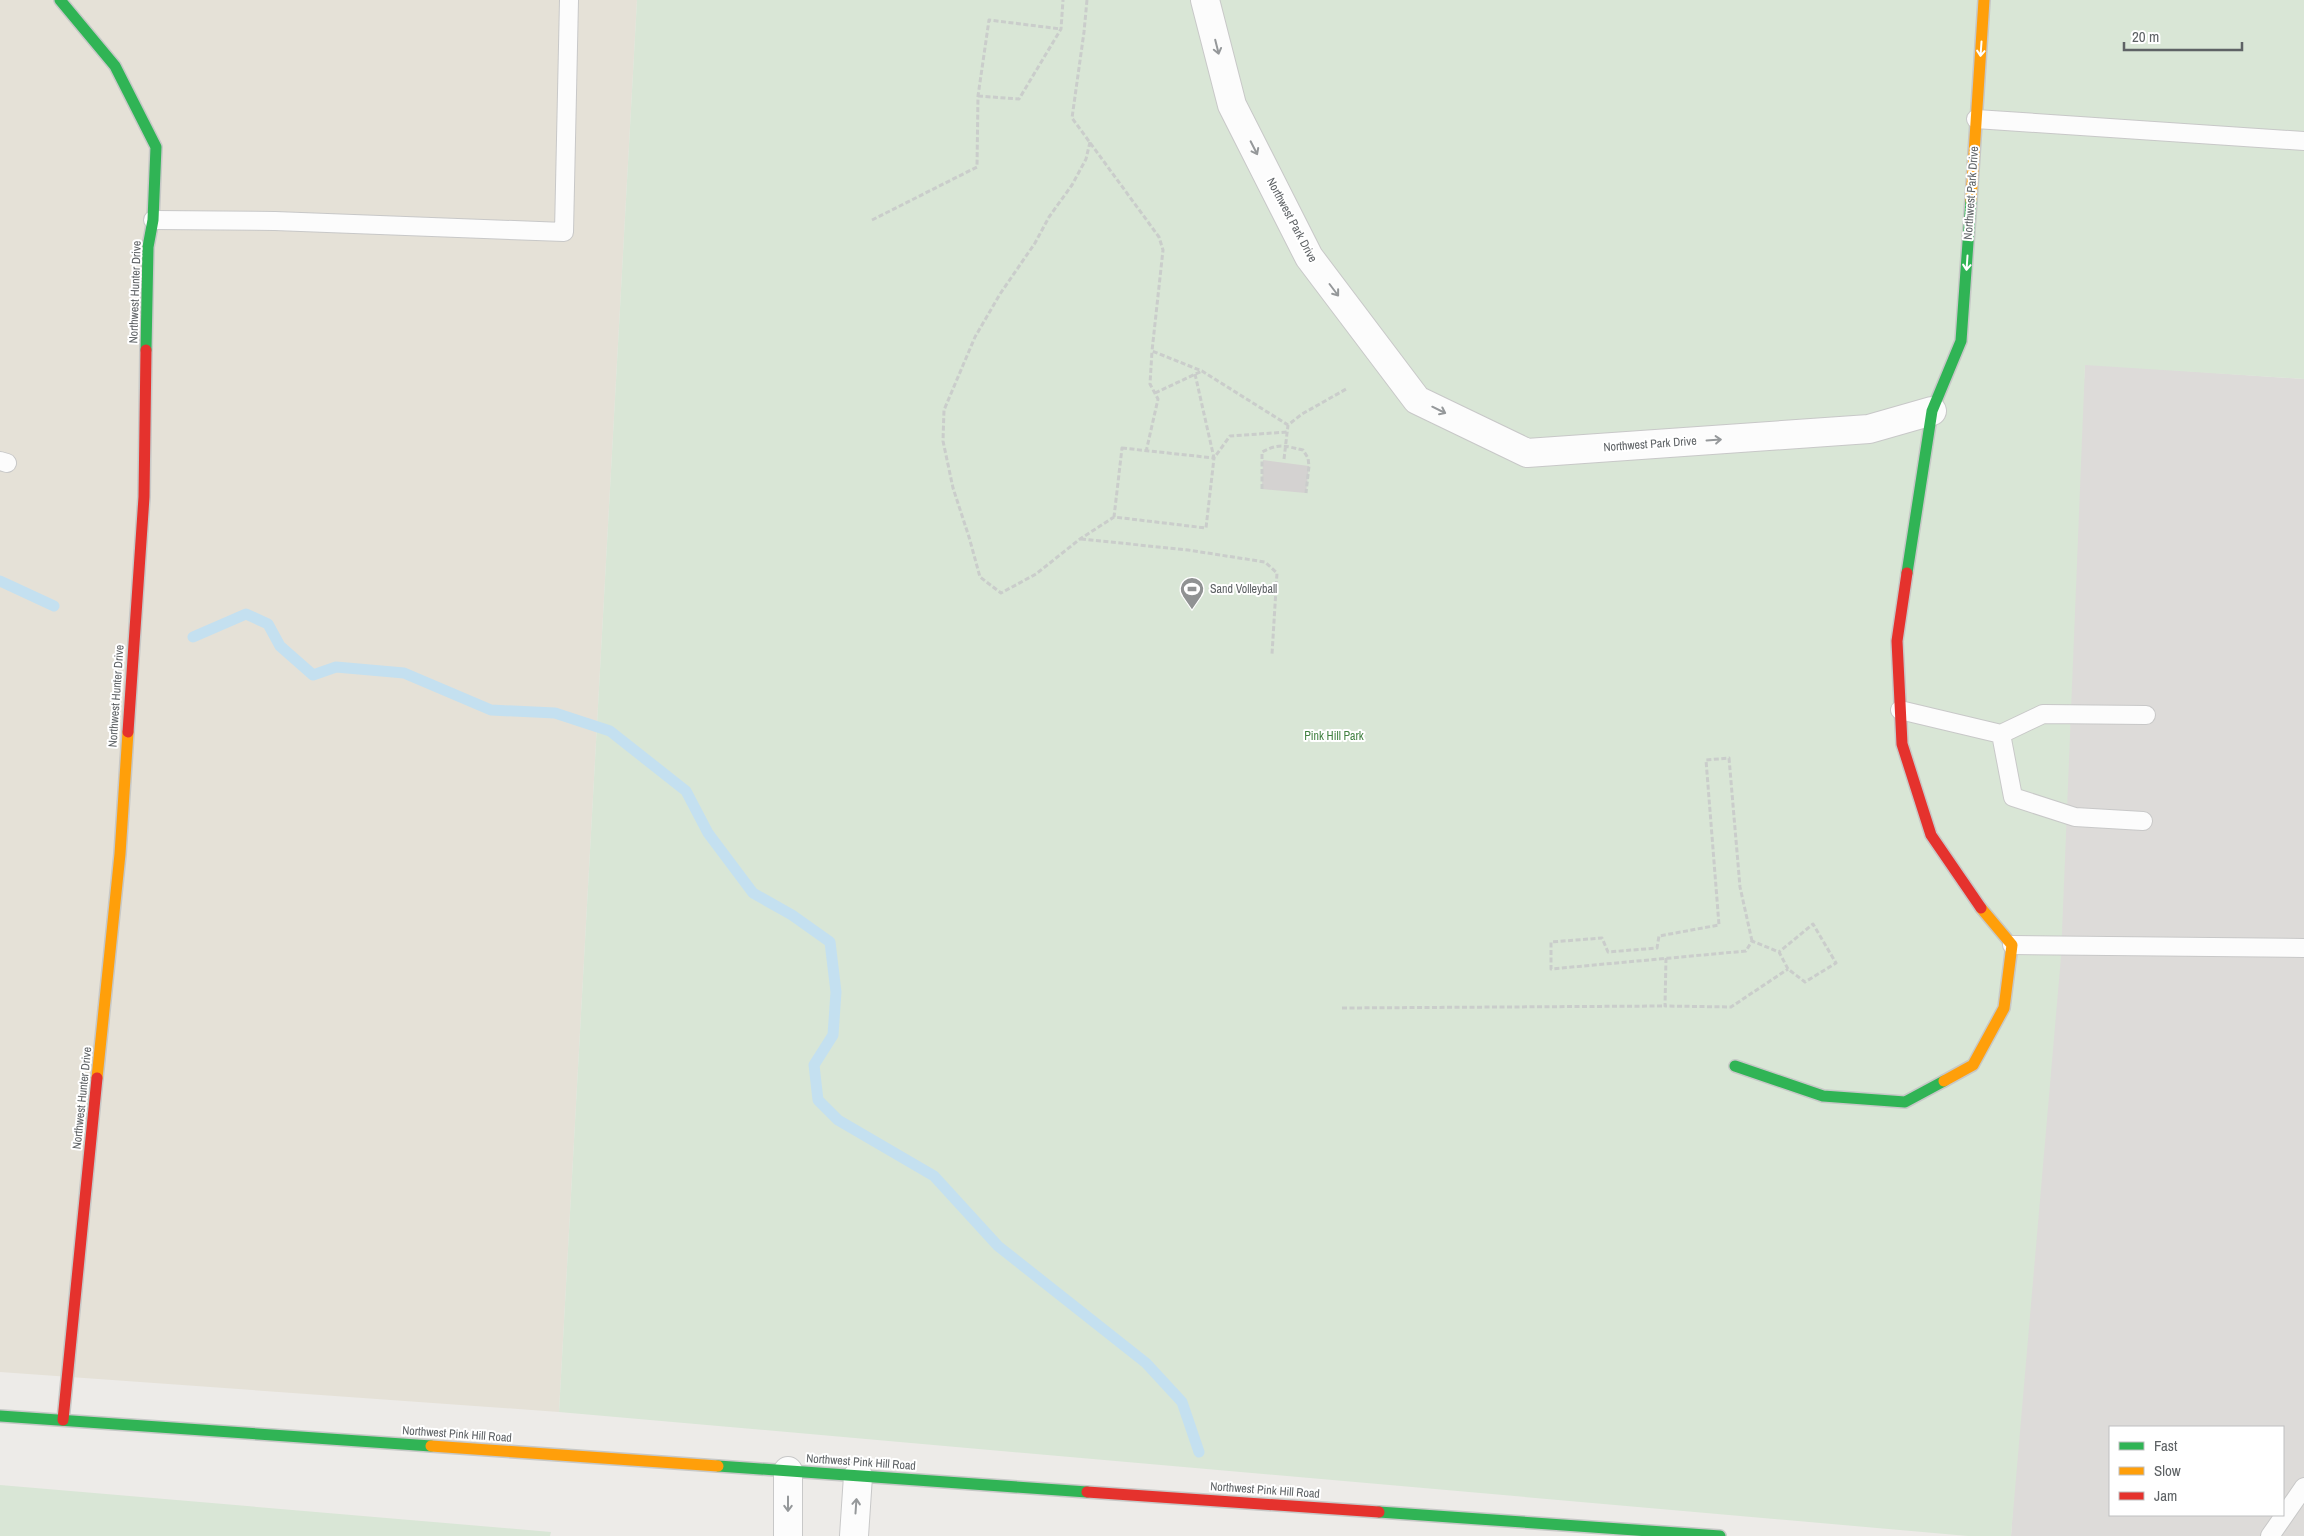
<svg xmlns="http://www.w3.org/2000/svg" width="2304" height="1536" font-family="'Archivo Narrow',sans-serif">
  <rect width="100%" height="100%" fill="#edebe8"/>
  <!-- commercial -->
  <path fill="#e5e1d7" d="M0 0H637L559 1412 0 1372Z"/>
  <!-- industrial -->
  <path fill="#dddbd9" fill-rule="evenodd" d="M2085 364 2304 379V1536H2011ZM2110 1427H2283V1515H2110Z"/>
  <!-- green -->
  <path fill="#d9e6d6" d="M637 0H2304V379L2085 365 2061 957 2011 1536H1968L559 1412Z
    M0 1485 551 1532 550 1536H0Z"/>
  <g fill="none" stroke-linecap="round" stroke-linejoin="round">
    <!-- stream -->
    <path stroke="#c4e0f0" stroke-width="11" d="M0 581 54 606
      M193 637 246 614 268 624 280 646 313 675 336 667 404 673 491 710 555 713 610 731 686 791 708 833 753 893 792 915 830 942 836 992 833 1035 814 1065 818 1100 838 1120 934 1176 998 1246 1146 1363 1182 1402 1199 1452"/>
  </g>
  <!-- building -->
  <path fill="#d4d2d1" d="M1263 460 1309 466 1306 493 1262 489Z"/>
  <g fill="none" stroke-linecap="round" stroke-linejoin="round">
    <!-- lane casing -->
    <g stroke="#c8c8c8" stroke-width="20">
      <path id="lane" d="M1976 119 2304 141
        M153 220 275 221 564 232 569 0
        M0 461 7 463
        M1900 710 2001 734 2013 797 2075 817 2143 821
        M2001 734 2043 714 2146 715
        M2012 945 2304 948
        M2270 1536 2304 1487"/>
    </g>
    <!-- street casing -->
    <g stroke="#c8c8c8" stroke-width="30">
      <path id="street" d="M1205 0 1232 105 1309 257 1417 400 1527 453 1869 429 1932 411
        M788 1536V1471
        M854 1536 858 1476"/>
    </g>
    <!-- fast casing -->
    <g stroke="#c7c8c7" stroke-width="14">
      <path id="fast" d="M60 0 115 66 156 147 153 220 148 247 146 350
        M1907 573 1932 411 1961 341 1971 200
        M1735 1066 1823 1096 1905 1102 1944 1081
        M0 1416 431 1446
        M718 1466 1087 1492
        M1379 1512 1720 1536"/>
    </g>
    <!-- slow casing -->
    <g stroke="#c7c8c7" stroke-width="14">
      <path id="slow" d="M1971 200 1984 0
        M97 1078 120 854 128 732
        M1944 1081 1973 1065 2004 1008 2012 945 1981 908
        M431 1446 718 1466"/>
    </g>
    <!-- jam casing -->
    <g stroke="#c7c8c7" stroke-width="14">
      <path id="jam" d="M1907 573 1897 641 1902 744 1931 835 1981 908
        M128 732 144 497 146 350
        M63 1420 97 1078
        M1087 1492 1379 1512"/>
    </g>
    <!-- path -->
    <path stroke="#cacdcb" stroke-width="3" stroke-dasharray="5 2.5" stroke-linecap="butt" d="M1087 0 1084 32 1072 118 1159 237 1163 250 1152 351 1202 371 1288 425
      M978 96 1019 99 1061 29 1063 0
      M1090 142 1086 159 1072 185 1049 217 1035 243 1000 294 975 337 944 410 943 441 953 488 969 537 980 577 1001 593 1036 574 1080 539 1114 517
      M872 220 977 167 978 96 989 20 1061 29
      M1195 374 1214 458 1230 436 1287 432
      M1155 393 1202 371
      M1122 448 1214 458 1206 528 1114 517Z
      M1146 452 1158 399 1150 384 1152 351
      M1284 459 1288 425 1302 414 1348 388
      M1262 489V452C1279 443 1285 446 1303 450L1308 458 1309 466 1306 493
      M1081 539 1188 550 1265 562 1277 573 1272 654
      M1752 941 1740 887 1729 758 1706 760 1719 925 1659 936 1657 948 1608 952 1602 938 1551 942V969L1746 951 1752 941 1779 952 1788 969 1805 982 1836 963 1813 924 1779 952
      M1666 958 1665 1006 1731 1007 1788 969
      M1342 1008 1665 1006"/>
    <!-- lane -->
    <use href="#lane" stroke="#fcfcfc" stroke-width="18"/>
    <!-- street -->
    <use href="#street" stroke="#fcfcfc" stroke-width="28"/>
    <!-- fast -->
    <use href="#fast" stroke="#30b455" stroke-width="11"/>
    <!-- slow -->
    <use href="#slow" stroke="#ff9f0a" stroke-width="11"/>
    <!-- jam -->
    <use href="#jam" stroke="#e5322d" stroke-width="11"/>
  </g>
  <!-- one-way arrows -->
  <defs><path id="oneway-shaft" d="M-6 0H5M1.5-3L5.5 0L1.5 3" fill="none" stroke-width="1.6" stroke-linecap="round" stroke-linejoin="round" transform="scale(1.25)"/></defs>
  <g stroke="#95989a">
    <use href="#oneway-shaft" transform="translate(1217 47) rotate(76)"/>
    <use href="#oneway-shaft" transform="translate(1254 148) rotate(63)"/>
    <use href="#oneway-shaft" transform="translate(1334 290) rotate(53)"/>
    <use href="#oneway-shaft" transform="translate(1439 410) rotate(26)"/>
    <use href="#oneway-shaft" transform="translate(1714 440) rotate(-4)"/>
    <use href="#oneway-shaft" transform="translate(788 1504) rotate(90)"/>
    <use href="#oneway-shaft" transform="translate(856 1506) rotate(-86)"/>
  </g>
  <g stroke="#fff">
    <use href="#oneway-shaft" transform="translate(1981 49) rotate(94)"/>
    <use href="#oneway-shaft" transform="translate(1967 263) rotate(94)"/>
  </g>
  <!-- icons -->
  <defs>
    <g id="stadium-pin" transform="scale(1.25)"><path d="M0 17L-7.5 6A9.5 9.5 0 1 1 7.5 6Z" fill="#909293" stroke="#fff"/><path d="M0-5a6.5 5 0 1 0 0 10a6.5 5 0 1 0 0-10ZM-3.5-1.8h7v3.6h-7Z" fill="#fff"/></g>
  </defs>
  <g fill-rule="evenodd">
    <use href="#stadium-pin" x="1192" y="589"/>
  </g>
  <g text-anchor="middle" stroke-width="4" stroke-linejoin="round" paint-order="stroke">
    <!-- street labels -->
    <g font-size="12" fill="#5e6265" stroke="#fff">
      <text transform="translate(1971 193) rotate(-86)" y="4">Northwest Park Drive</text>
      <text transform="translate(1292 220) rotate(62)" y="4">Northwest Park Drive</text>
      <text transform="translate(135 292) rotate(-88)" y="4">Northwest Hunter Drive</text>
      <text transform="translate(1650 444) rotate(-4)" y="4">Northwest Park Drive</text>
      <text transform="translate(116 696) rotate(-86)" y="4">Northwest Hunter Drive</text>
      <text transform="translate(82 1098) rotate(-84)" y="4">Northwest Hunter Drive</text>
      <text transform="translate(457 1434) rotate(4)" y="4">Northwest Pink Hill Road</text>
      <text transform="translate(861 1462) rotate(4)" y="4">Northwest Pink Hill Road</text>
      <text transform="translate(1265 1490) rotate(4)" y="4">Northwest Pink Hill Road</text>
    </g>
    <!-- poi labels -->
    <g font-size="12" fill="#5e6265" stroke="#fff" text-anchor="start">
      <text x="1210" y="593">Sand Volleyball</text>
    </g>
    <!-- park labels -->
    <g font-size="12" fill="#428142" stroke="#fff">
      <text x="1334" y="740">Pink Hill Park</text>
    </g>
  </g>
  <!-- legend -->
  <rect x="2109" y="1426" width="175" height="90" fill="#ffffff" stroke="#bfc0c1"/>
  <rect x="2119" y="1442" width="25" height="8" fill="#30b455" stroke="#bfc0c1"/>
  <text x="2154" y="1451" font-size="15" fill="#5e6265">Fast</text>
  <rect x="2119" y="1467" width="25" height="8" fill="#ff9f0a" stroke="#bfc0c1"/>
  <text x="2154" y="1476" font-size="15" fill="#5e6265">Slow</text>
  <rect x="2119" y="1492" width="25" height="8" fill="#e5322d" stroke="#bfc0c1"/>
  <text x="2154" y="1501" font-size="15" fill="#5e6265">Jam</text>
  <!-- scale -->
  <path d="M2124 42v8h118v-8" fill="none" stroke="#5e6265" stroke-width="2.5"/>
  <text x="2132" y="42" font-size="15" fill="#5e6265" stroke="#ffffff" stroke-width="4" paint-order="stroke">20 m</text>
</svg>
